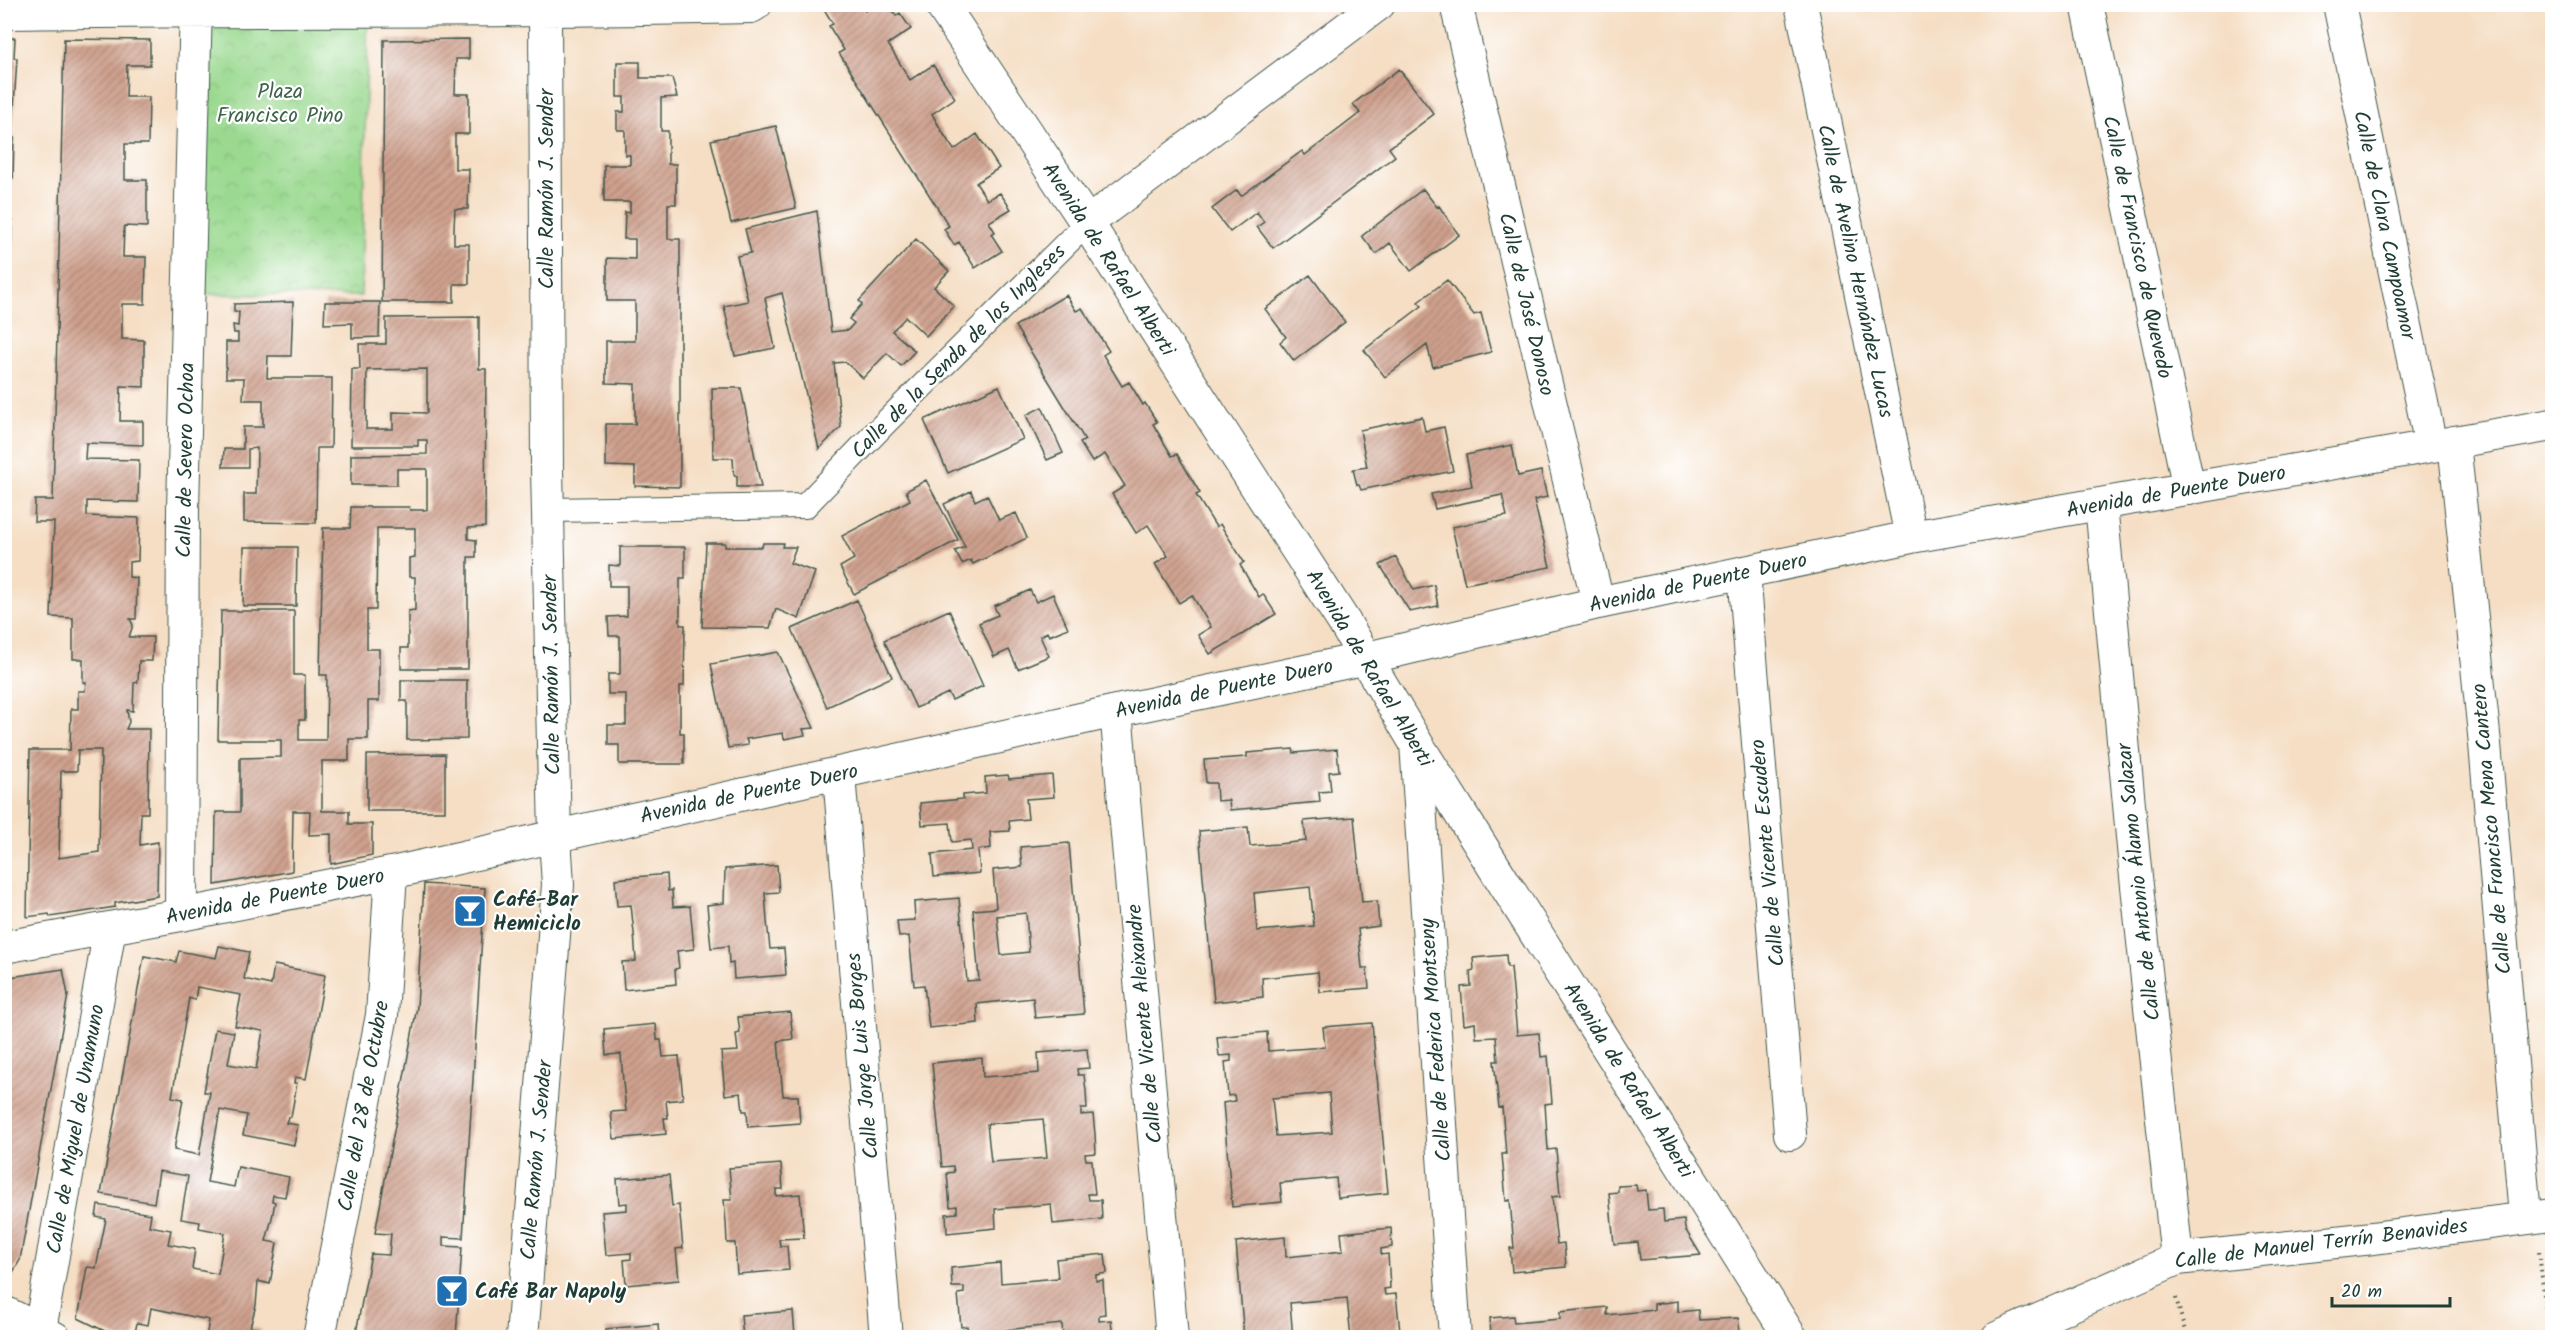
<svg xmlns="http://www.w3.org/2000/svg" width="2557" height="1342" font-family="Kalam,sans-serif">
  <defs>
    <pattern id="park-crowns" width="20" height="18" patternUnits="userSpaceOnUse" patternTransform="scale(1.5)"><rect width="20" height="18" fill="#9ad98f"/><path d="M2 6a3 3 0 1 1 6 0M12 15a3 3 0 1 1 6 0" fill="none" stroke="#84bb7c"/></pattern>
    <pattern id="building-hatch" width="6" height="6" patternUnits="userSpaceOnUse" patternTransform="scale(1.5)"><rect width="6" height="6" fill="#cfa08d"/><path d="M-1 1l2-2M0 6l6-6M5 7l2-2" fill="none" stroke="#a78474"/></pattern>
  </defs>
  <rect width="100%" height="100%" fill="#fff"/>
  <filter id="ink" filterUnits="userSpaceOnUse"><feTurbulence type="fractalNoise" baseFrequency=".0167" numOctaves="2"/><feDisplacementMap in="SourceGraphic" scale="12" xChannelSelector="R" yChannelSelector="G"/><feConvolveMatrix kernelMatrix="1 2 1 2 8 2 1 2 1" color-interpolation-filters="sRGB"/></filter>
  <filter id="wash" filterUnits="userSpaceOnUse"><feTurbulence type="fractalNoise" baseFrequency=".008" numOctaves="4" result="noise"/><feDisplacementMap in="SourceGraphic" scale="24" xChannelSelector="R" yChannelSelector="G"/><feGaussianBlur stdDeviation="1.35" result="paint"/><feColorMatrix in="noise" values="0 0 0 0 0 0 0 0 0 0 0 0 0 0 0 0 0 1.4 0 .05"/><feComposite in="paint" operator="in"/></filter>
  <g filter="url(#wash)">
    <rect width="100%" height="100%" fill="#f5dec4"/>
    <!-- park -->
    <path fill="url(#park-crowns)" stroke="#5c8b62" stroke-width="1.5" d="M196 10H368L361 296 190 294Z"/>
    <g id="blocks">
      <!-- building -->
      <path fill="url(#building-hatch)" fill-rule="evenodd" d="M821 4H862L865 11 875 4H889L896 16 900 13 911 29 888 44 910 80 933 65 955 98 932 114 943 133 954 150 977 134 999 168 976 183 987 200 1000 193 1011 209 989 222 995 232 991 234 1002 251 975 268 959 242 954 245 944 229 949 226 839 53 844 50 829 26 833 24Z
        M4 38H15L14 58H17L12 139 14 138 13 178 11 179 9 221 12 220 11 260 8 261 10 296H7L6 324H4Z
        M64 39 150 40V65H127L126 97H149L148 144H125V180H147V227L124 226 123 257H146L145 304H122V339L144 340V387L121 386 120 421H143V445L86 443 85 459 139 460 138 502 87 501V516L139 518 138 561 129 562V577L137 578 136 619H130L133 625 129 637H153L152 661H139L138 682 134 683 133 711 127 710 129 722 126 729H149L148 813H141L140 845 158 842 157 896 115 903V907L50 917 49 914 27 917 30 750H70L71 709H78V691H85L86 682H83V659H73V618L51 617 54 522H34L35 500H53ZM78 750H101L99 852 59 858 61 771H77Z
        M469 39V59H456L455 94H469V134H455V169H469L468 209H455L454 227V244H469V284H454V302H382L384 40Z
        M617 62H640V78H672L677 97 661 98V131H668V164H676V204H668V239H680V487L635 486V467L606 466V424H635V384L606 383V341H635V301H607V258L635 259V239H624L625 212 630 213V202H604V165H630V155H625V130H617V112H624V97H617Z
        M1399 69 1434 114 1389 148 1395 156 1273 248 1257 227 1264 222 1257 212 1230 232 1212 209 1237 190 1241 196 1302 151 1305 155 1360 113 1353 104Z
        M776 126 796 208 731 223 711 140Z
        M1423 189 1437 207 1439 206 1459 235 1411 271 1390 243 1376 254 1362 236Z
        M817 211 831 332 848 330 854 323 849 319 862 304 859 301 916 239 949 271 934 287 954 306 926 336 906 317 892 331 915 351 901 366 887 353 863 378 845 362 834 363 841 427 819 449 782 293 765 298 775 348 735 356 724 306 748 301 737 256 751 253 745 229Z
        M1310 275 1345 322 1294 361 1280 342 1286 337 1265 309Z
        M1447 280 1474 315 1481 313 1491 352 1433 367 1427 345 1385 377 1364 350 1422 306 1418 302Z
        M1066 295 1076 311 1082 308 1109 351 1103 355 1122 386 1129 382 1143 405 1145 403 1157 422 1153 424 1163 441 1172 456 1177 454 1200 493 1196 495 1216 527 1220 524 1244 562 1240 565 1259 597 1263 594 1276 614 1210 654 1198 635 1211 627 1192 595 1179 603 1155 564 1168 556 1148 525 1136 533 1112 494 1125 486 1105 454 1092 462 1080 443 1085 440 1015 326Z
        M293 302 291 356H268L267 378H332L331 448H317L316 523 244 522V494H256L257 448 248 449V467H223L224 449H243V427H263V400H243L244 378H226V342H238V333H234L233 325 238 326 239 312H234V304Z
        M325 302H380L379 337 352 338V323L324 324Z
        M479 317V369H486L485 527 468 528V539L476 540V557H468V669H401V648H408V611L415 610V577H409V558L415 557V528H377L376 610H367V649H379V701H368V739H349V761H322V811H349V824H372V855L331 864V834L309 835 310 811H293L292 871 215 885 216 812H240V758L281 757V740H218L221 611H294V675H305V720H299V740H326L327 675H320L323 528H350L351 507H409L410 510H427V469H397V485H351V455L427 454V440H418V446H351L352 369H360L359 344H386V318ZM427 369V413L393 412V429H366L367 370Z
        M4 333 9 334 8 374H4Z
        M999 386 1023 439 948 473 924 420Z
        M712 388H741L761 487H737V476L734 475 733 458H713Z
        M1042 407 1063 453 1047 460 1026 415Z
        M1422 417 1425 431 1444 427 1453 471 1361 490 1359 485H1357L1353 469 1367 467 1360 430Z
        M1512 445 1518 476 1541 471 1547 497 1534 500 1550 567 1465 584 1452 527 1507 516 1502 495 1435 509 1431 494 1472 486 1466 455Z
        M926 480 958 540 854 594 840 567 854 559 842 536 910 500 906 491Z
        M971 491 975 501 987 495 999 520 1016 513 1027 538 973 564 971 560 962 564 955 551 965 547 944 504Z
        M706 543H725V547H762L763 543H783L782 547H796L790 563 815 572 799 619 776 609 770 628 702 627Z
        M244 547H297L296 606H243Z
        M620 547H685V578H680V625H685L684 686H680V733H684V764H619V745H608V725H626V694H608V674H620V636H609L608 617 627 616V586H609V565L620 566Z
        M1396 557 1414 590 1434 585 1438 606 1410 612 1380 565Z
        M1030 590 1036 602 1053 594 1068 628 1049 636 1047 632 1040 636 1049 656 1018 669 1009 650 994 657 979 623 998 615 994 606Z
        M857 600 892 677 827 707 792 629Z
        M949 610 983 686 952 700 948 693 916 708 884 640Z
        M778 652 814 728 803 729 805 735 784 739 783 733 746 739 748 745 728 748 711 664Z
        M401 680H467V739L407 740V701H401Z
        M1293 749 1294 753 1337 749 1339 771 1329 772 1331 791 1319 792 1320 802 1230 810 1229 800 1217 801 1216 783H1206L1204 760 1247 757V753Z
        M445 754V811H367V755Z
        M1008 775 1009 779 1052 775 1054 797 1026 799 1028 819 1009 821 1010 831 990 832 991 848 978 850 980 873 934 877 932 854 972 850 971 840 952 842 950 823 922 825 920 803 963 799V795L986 793 985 777Z
        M1354 817 1362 902 1377 901 1379 926 1358 929 1362 968H1367L1369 988 1320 992 1318 972 1262 978 1263 997 1214 1002 1199 831 1248 827 1250 846 1278 844 1306 841 1304 821ZM1310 887 1314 926 1257 931 1254 893Z
        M1069 843 1084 1014 1035 1018 1033 998 977 1004 978 1023 929 1028 924 985 914 986 909 936 899 937 897 921 915 920 914 902 959 898 967 981 979 980 973 910 996 908 993 870 1022 867 1020 847ZM1026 913 1029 952 1001 955 997 916Z
        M777 865 779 892 765 893 767 921 770 949 784 948 786 975 734 979 733 963 729 964 728 946 711 948 707 905 724 903 725 869Z
        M667 874 668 891 672 890 673 907 690 906 694 949 677 951 679 968 675 969 676 984 624 990 622 962 636 961 634 933 631 905 617 906 615 879Z
        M424 884 485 888 463 1238 443 1237V1246L462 1247 456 1338H355L371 1254 389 1255 391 1234 375 1233 417 1007Z
        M219 946 249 952 244 979 271 985 274 965 325 975 306 1079 295 1077 294 1083H297L291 1117H288L286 1123 298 1125 294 1145 243 1135 247 1115 220 1110 207 1182 234 1187 238 1167 289 1177 285 1197 273 1195 272 1201 275 1202 272 1218 266 1241 277 1243 270 1284 258 1281 256 1305 250 1327 261 1330 260 1338H206L209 1320 151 1308 148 1325 137 1323 134 1338H119L78 1318 87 1267 96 1268 106 1219 96 1217 98 1205 151 1214 149 1226 171 1230 168 1244 195 1249 192 1269 218 1274 225 1233 199 1228 200 1222 181 1219 188 1176 159 1171 154 1203 101 1194 144 956 176 962 179 951 216 958ZM197 987 241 995 235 1026 263 1031 256 1069 228 1064 234 1032 215 1029 204 1092H210L199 1155 174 1150 183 1099 172 1097 189 998 195 1000Z
        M1506 955 1507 967H1511L1517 1035 1539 1033 1541 1057 1548 1056 1552 1103 1545 1104 1548 1150 1556 1149 1560 1196 1552 1197 1557 1244 1564 1243 1566 1267 1512 1272 1510 1248H1514L1510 1200 1506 1201 1502 1154H1506L1504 1130 1502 1107 1499 1108 1494 1061H1498L1496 1037 1476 1038 1475 1023 1464 1025 1461 987 1471 986 1470 971 1474 970 1473 958Z
        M63 969 68 995 20 1260 8 1281 4 1280V978Z
        M790 1012 793 1039 778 1041 783 1096H798L800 1123 748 1127 747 1111H743L741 1093 725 1095 721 1052 738 1051 736 1034 740 1033 738 1017Z
        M1372 1023 1388 1193 1338 1198 1336 1178 1280 1183 1282 1202 1232 1207 1223 1103 1235 1101 1234 1095 1228 1096 1225 1062 1231 1061V1055L1219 1056 1217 1037 1267 1032 1268 1051 1325 1047 1323 1027ZM1329 1093 1332 1132 1276 1136 1272 1098Z
        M656 1024 657 1040H661L663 1057 679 1056 683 1099 666 1101 668 1118H664L666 1134 614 1139 611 1112 626 1111 623 1082 621 1054 606 1055 604 1029Z
        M1087 1049 1089 1068 1077 1069 1078 1075H1084L1086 1091 1087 1109H1081V1115L1093 1114 1095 1134 1096 1153 1085 1154 1086 1160H1092L1093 1176 1095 1194H1088L1089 1200H1101L1102 1219 1053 1224 1051 1204 995 1209 996 1228 947 1233 946 1214 957 1213V1206L950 1207 947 1173 954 1172 953 1166 942 1167 932 1063 982 1058 983 1077 1039 1073 1038 1053ZM1043 1119 1047 1158 991 1162 987 1124Z
        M781 1164 783 1189H776V1196L800 1194 804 1238 779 1239 780 1246H787L789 1270 737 1274 735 1243H727L726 1222 724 1200H732L729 1168Z
        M669 1175 672 1206 679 1205 683 1248 676 1249 679 1280 626 1285 624 1260 631 1259V1253L606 1255 602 1212 627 1210V1203L619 1204 617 1179Z
        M1636 1185 1637 1191 1646 1190 1648 1210 1663 1209 1664 1222 1684 1220 1685 1229 1701 1255 1640 1260 1638 1242 1614 1244 1609 1193 1618 1192V1186Z
        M1391 1228 1392 1247 1381 1249V1255L1388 1254 1390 1288 1384 1289 1385 1295 1396 1294 1400 1332 1388 1334 1389 1338H1351L1347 1298 1290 1303 1293 1338H1244L1236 1242 1285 1237 1286 1257 1315 1254 1343 1251 1341 1233Z
        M1105 1254 1107 1273 1096 1275V1281L1103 1280 1105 1314 1099 1315V1321L1111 1320 1113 1338H1063L1062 1324 1005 1330 1006 1338H957V1334L968 1333 967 1326 961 1327 958 1294 964 1293V1287H952L951 1268 1000 1263 1001 1283 1058 1278 1056 1259Z
        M1678 1301V1312L1698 1310 1699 1320 1738 1318 1741 1338H1491L1490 1318 1513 1316 1514 1323 1560 1319V1312L1607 1307V1315L1654 1310V1304Z
        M793 1311 795 1336 743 1338 741 1315Z
        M658 1324 659 1338H607L606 1329Z"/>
    </g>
  </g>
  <g filter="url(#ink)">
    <use href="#blocks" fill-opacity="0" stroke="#3f554a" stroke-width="1.5"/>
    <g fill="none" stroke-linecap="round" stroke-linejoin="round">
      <!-- pedestrian casing -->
      <g stroke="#3f554a" stroke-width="26">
        <path id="pedestrian" d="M547 510 805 506 887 421 1087 223"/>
      </g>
      <!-- minor casing -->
      <g stroke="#3f554a" stroke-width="34">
        <path id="minor" d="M1456 4 1598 603
          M1801 4 1911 537
          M2087 4 2189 489
          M2339 4 2431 446
          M4 13C253 9 502 13 751 7L756 4
          M1087 223 1379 4
          M2454 442 2485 744 2525 1216
          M2101 504 2134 858 2177 1259
          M1744 572 1790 1134
          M1116 711 1172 1338
          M1416 743 1455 1338
          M839 775 886 1338
          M181 915 183 509 196 4
          M4 947 181 915 391 873 1116 711 1367 658 1598 603 1911 537 2552 425
          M4 1312 55 1338
          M40 1330 110 928
          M319 1338 382 1015 391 873
          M522 1338 558 885 555 837 547 468 545 10
          M1997 1338 2177 1259 2373 1238 2552 1215"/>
      </g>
      <!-- tertiary casing -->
      <g stroke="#3f554a" stroke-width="35">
        <path id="tertiary" d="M941 4 1087 223 1344 622 1416 743 1791 1338"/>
      </g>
      <!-- path -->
      <path stroke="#3f554a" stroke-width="4" stroke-dasharray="1.5 4.5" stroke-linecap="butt" d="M2539 1252 2549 1338
        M2176 1298 2187 1338"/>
      <!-- pedestrian -->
      <use href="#pedestrian" stroke="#fff" stroke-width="24"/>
      <!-- minor -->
      <use href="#minor" stroke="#fff" stroke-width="32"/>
      <!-- tertiary -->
      <use href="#tertiary" stroke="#fff" stroke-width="33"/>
    </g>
  </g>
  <!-- icons -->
  <defs>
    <g id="bar-square" transform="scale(1.725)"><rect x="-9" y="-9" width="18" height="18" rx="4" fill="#1f6fb2" stroke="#fff"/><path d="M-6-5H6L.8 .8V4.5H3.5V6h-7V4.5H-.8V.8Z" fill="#fff"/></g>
  </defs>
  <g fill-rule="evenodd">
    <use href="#bar-square" x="470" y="911"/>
    <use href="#bar-square" x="452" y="1291"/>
  </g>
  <g text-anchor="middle" stroke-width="4.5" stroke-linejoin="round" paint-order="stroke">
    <!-- park labels -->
    <g font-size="21" fill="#3e644b" stroke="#fff">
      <text x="280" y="98">Plaza<tspan x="280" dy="24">Francisco Pino</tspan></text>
    </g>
    <!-- street labels -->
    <g font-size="21" fill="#1f3d34" stroke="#fff">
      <text transform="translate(546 189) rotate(-90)" y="7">Calle Ramón J. Sender</text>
      <text transform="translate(2385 225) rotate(78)" y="7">Calle de Clara Campoamor</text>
      <text transform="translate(2138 247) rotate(78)" y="7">Calle de Francisco de Quevedo</text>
      <text transform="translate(1109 259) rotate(57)" y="7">Avenida de Rafael Alberti</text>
      <text transform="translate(1856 271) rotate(78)" y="7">Calle de Avelino Hernández Lucas</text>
      <text transform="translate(1527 304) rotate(77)" y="7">Calle de José Donoso</text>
      <text transform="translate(958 351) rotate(-45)" y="7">Calle de la Senda de los Ingleses</text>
      <text transform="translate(185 460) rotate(-89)" y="7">Calle de Severo Ochoa</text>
      <text transform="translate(2176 491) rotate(-10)" y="7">Avenida de Puente Duero</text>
      <text transform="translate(1698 582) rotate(-12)" y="7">Avenida de Puente Duero</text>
      <text transform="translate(1370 668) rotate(59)" y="7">Avenida de Rafael Alberti</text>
      <text transform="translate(551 675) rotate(-91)" y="7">Calle Ramón J. Sender</text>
      <text transform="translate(1224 688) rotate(-12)" y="7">Avenida de Puente Duero</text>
      <text transform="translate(749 793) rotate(-12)" y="7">Avenida de Puente Duero</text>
      <text transform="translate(2491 829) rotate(-95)" y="7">Calle de Francisco Mena Cantero</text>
      <text transform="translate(1767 853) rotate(-95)" y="7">Calle de Vicente Escudero</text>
      <text transform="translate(2138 882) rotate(-96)" y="7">Calle de Antonio Álamo Salazar</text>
      <text transform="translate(275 896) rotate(-11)" y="7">Avenida de Puente Duero</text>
      <text transform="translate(1144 1024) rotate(-95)" y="7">Calle de Vicente Aleixandre</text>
      <text transform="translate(1435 1040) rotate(-94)" y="7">Calle de Federica Montseny</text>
      <text transform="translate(862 1056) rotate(-95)" y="7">Calle Jorge Luis Borges</text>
      <text transform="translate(1629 1080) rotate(58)" y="7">Avenida de Rafael Alberti</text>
      <text transform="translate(363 1106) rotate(-80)" y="7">Calle del 28 de Octubre</text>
      <text transform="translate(75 1129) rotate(-80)" y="7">Calle de Miguel de Unamuno</text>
      <text transform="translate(536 1160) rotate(-85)" y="7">Calle Ramón J. Sender</text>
      <text transform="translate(2321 1243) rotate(-7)" y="7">Calle de Manuel Terrín Benavides</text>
    </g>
    <!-- poi labels -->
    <g font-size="21" font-weight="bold" fill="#1f3d34" stroke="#fff" text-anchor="start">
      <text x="493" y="906">Café-Bar<tspan x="493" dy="24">Hemiciclo</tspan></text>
      <text x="475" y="1298">Café Bar Napoly</text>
    </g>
  </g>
  <!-- margin -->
  <rect width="2557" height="1342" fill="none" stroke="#fff" stroke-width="24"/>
  <!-- scale -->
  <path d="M2332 1297v9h118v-9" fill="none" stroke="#1f3d34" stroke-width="3"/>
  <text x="2341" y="1297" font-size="18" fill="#1f3d34" stroke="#ffffff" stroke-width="4.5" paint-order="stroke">20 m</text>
</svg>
